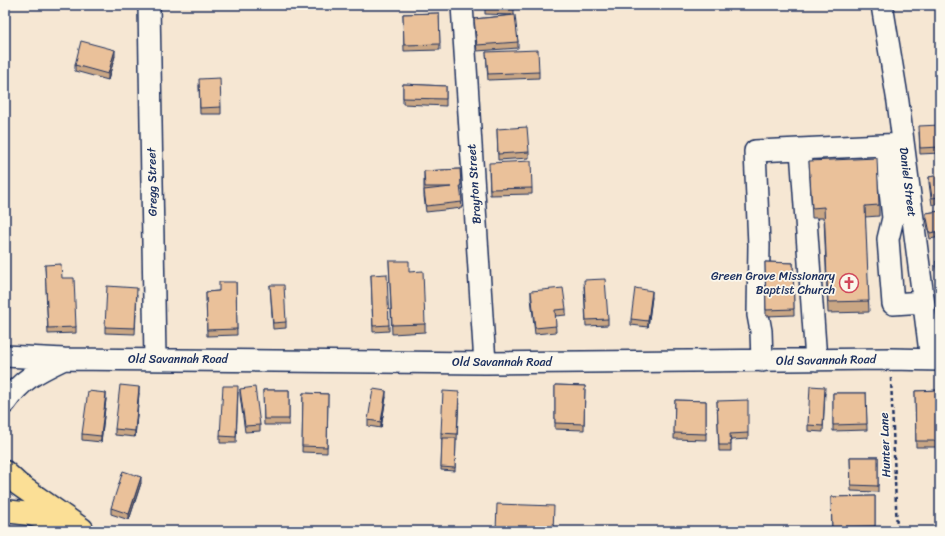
<svg xmlns="http://www.w3.org/2000/svg" width="945" height="536" font-family="Sriracha,sans-serif">
  <rect width="100%" height="100%" fill="#f6e7d3"/>
  <filter id="ink" filterUnits="userSpaceOnUse"><feTurbulence type="fractalNoise" baseFrequency=".025" numOctaves="2"/><feDisplacementMap in="SourceGraphic" scale="8" xChannelSelector="R" yChannelSelector="G"/><feConvolveMatrix kernelMatrix="1 2 1 2 8 2 1 2 1" color-interpolation-filters="sRGB"/></filter>
  <g filter="url(#ink)">
    <g fill="none" stroke-linecap="round" stroke-linejoin="round">
      <!-- minor casing -->
      <g stroke="#1b2f5e" stroke-width="24">
        <path id="minor" d="M149 5 155 359
          M462 5 485 363
          M882 5 898 102 931 360
          M885 146 893 218 888 239 893 304 923 302
          M801 150 816 360
          M5 356 64 359 485 363 890 359 940 360
          M762 361 761 331 758 315 759 245 755 151 903 144
          M5 403C22 379 37 372 62 360"/>
      </g>
      <!-- major casing -->
      <g stroke="#1b2f5e" stroke-width="25">
        <path id="major" d="M5 472 18 484 82 529
          M5 511 30 514 65 525"/>
      </g>
      <!-- path -->
      <path stroke="#1b2f5e" stroke-width="2.5" stroke-dasharray="4 3" stroke-linecap="butt" d="M891 378 897 531"/>
      <!-- minor -->
      <use href="#minor" stroke="#fbf7ec" stroke-width="21"/>
      <!-- major -->
      <use href="#major" stroke="#fbdf96" stroke-width="22"/>
    </g>
    <!-- wall -->
    <path fill="#c9a684" stroke="#1b2f5e" d="M514 5V15L518 42V48L477 51 474 25V19L512 15 485 14V8Z
      M439 13 440 50 404 51 403 14Z
      M486 52 539 72V78L488 80Z
      M115 56 108 80 75 71V65Z
      M403 84 446 86V106L403 104Z
      M199 85 221 107V114H200Z
      M940 125V153L920 154 919 132Z
      M497 129 529 152V158L498 160Z
      M809 161 879 205V216L865 217 869 312 828 313 824 218H812Z
      M460 169 461 191H460L462 208 426 212 424 196V171Z
      M489 169 532 188V194L490 195Z
      M940 175V203L932 205 929 183V177Z
      M940 211V237L930 239 926 219V213Z
      M940 260V283L936 267V261Z
      M389 261 409 272 425 324V332L392 334Z
      M765 262 793 263 794 315 766 316Z
      M45 265 62 278 76 327V333L48 334Z
      M371 275 389 325V331L373 332Z
      M236 282 237 335 207 336 206 292 219 291Z
      M270 285 286 322V328L273 329Z
      M584 286 608 319V325L586 326Z
      M5 288 8 322V328L5 329Z
      M531 291 566 309V315L555 316 556 332 535 334 531 298Z
      M137 294 135 334 105 333V327Z
      M652 297 648 327 631 325V319Z
      M555 385 585 386 584 430 555 429Z
      M240 389 260 425V431L245 432 240 395Z
      M263 390H289V425H264Z
      M940 390V447H916L915 391Z
      M238 392 236 443H220V436Z
      M139 393 135 437 115 435V429Z
      M303 393 328 394 327 453 302 452Z
      M825 393 823 432 808 431V425Z
      M833 393H866L867 430 833 431Z
      M386 397 381 428 368 426V420Z
      M459 398 457 440H456L455 471 441 470 442 439H441V433Z
      M106 399 101 442 82 440V434Z
      M675 400 706 401V440L674 439Z
      M717 401 748 433V439L731 440V451H719Z
      M850 457H878V492L851 491Z
      M141 483 129 520 111 514V508Z
      M875 496V531H832L831 497Z"/>
    <!-- shaded-wall -->
    <path fill="#a4876c" stroke="#1b2f5e" d="M115 50V56L108 80V74Z
      M652 291V297L648 327V321Z
      M139 387V393L135 437V431Z
      M386 391V397L381 428V422Z
      M106 393V399L101 442V436Z
      M141 477V483L129 520V514Z"/>
    <!-- building -->
    <path fill="#eac19a" stroke="#1b2f5e" d="M486 5H514V9L485 8Z
      M439 13 440 44 404 45 403 14Z
      M515 15 518 42 477 45 474 19Z
      M81 41 115 50 108 74 75 65Z
      M538 50 539 72 488 74 486 52Z
      M220 78 221 107 200 108 199 79Z
      M403 84 446 86V99L403 98Z
      M940 125V147L920 148 919 126Z
      M527 127 529 152 498 154 497 129Z
      M877 158 879 205 865 206 869 301 828 302 824 207 812 208 809 161Z
      M531 161 532 188 490 189 489 163Z
      M460 169 461 185H460L462 202 426 206 424 190 451 187H425L424 171Z
      M940 175V197L932 198 929 177Z
      M940 211V231L930 233 926 213Z
      M940 260V277L936 261Z
      M389 261H409V272L423 271 425 324 392 325Z
      M765 262 793 263 794 309 766 310Z
      M61 264 62 278H74L76 327 48 328 45 265Z
      M387 274 389 325 373 326 371 275Z
      M605 279 608 319 586 320 584 280Z
      M219 282H236L237 329 207 330 206 292 219 291Z
      M270 285H284L286 322 273 323Z
      M107 286 137 288 135 328 105 327Z
      M5 288H6L8 322 5 323Z
      M563 288 566 309 555 310 556 326 535 328 531 291Z
      M635 288 652 291 648 321 631 319Z
      M120 385 139 387 135 431 115 429Z
      M555 385 585 386 584 424 555 423Z
      M223 386H238L236 437 220 436Z
      M810 386 825 387 823 426 808 425Z
      M255 387 260 425 245 426 240 389Z
      M373 389 386 391 381 422 368 420Z
      M263 390H289V419H264Z
      M940 390V441H916L915 391Z
      M88 391 106 393 101 436 82 434Z
      M443 391 459 392 457 434 441 433Z
      M303 393 328 394 327 447 302 446Z
      M833 393H866L867 424 833 425Z
      M675 400 706 401V434L674 433Z
      M748 400V433L730 434 731 445H719L717 401Z
      M442 438H456L455 468 441 467Z
      M850 457H878V486L851 485Z
      M123 471 141 477 129 514 111 508Z
      M875 496V526L832 527 831 497Z
      M497 504 554 506 553 531H496Z
      M667 528 669 531H663Z"/>
  </g>
  <!-- icons -->
  <defs>
    <g id="church-ring" transform="scale(1)"><circle r="9.5" fill="#fbf7ec" stroke="#d1495b" stroke-width="1.5"/><path d="M-1.2-6h2.4v3.5h3.3v2.4h-3.3V6h-2.4V-.1h-3.3v-2.4h3.3Z" fill="#d1495b"/></g>
  </defs>
  <g fill-rule="evenodd">
    <use href="#church-ring" x="849" y="283"/>
  </g>
  <g text-anchor="middle" stroke-width="3.5" stroke-linejoin="round" paint-order="stroke">
    <!-- street labels -->
    <g font-size="12" fill="#1b2f5e" stroke="#fbf7ec">
      <text transform="translate(152 182) rotate(-91)" y="4">Gregg Street</text>
      <text transform="translate(908 182) rotate(83)" y="4">Daniel Street</text>
      <text transform="translate(474 184) rotate(-94)" y="4">Brayton Street</text>
      <text x="178" y="363">Old Savannah Road</text>
      <text transform="translate(826 360) rotate(-1)" y="4">Old Savannah Road</text>
      <text x="502" y="366">Old Savannah Road</text>
      <text transform="translate(885 445) rotate(-92)" y="4">Hunter Lane</text>
    </g>
    <!-- poi labels -->
    <g font-size="12" fill="#1b2f5e" stroke="#fbf7ec" text-anchor="end">
      <text x="835" y="280">Green Grove Missionary<tspan x="835" dy="14">Baptist Church</tspan></text>
    </g>
  </g>
  <!-- margin -->
  <rect width="945" height="536" fill="none" stroke="#fbf7ec" stroke-width="20"/>
  <rect x="10" y="10" width="925" height="516" fill="none" stroke="#1b2f5e" stroke-width="1.5" filter="url(#ink)"/>
</svg>
